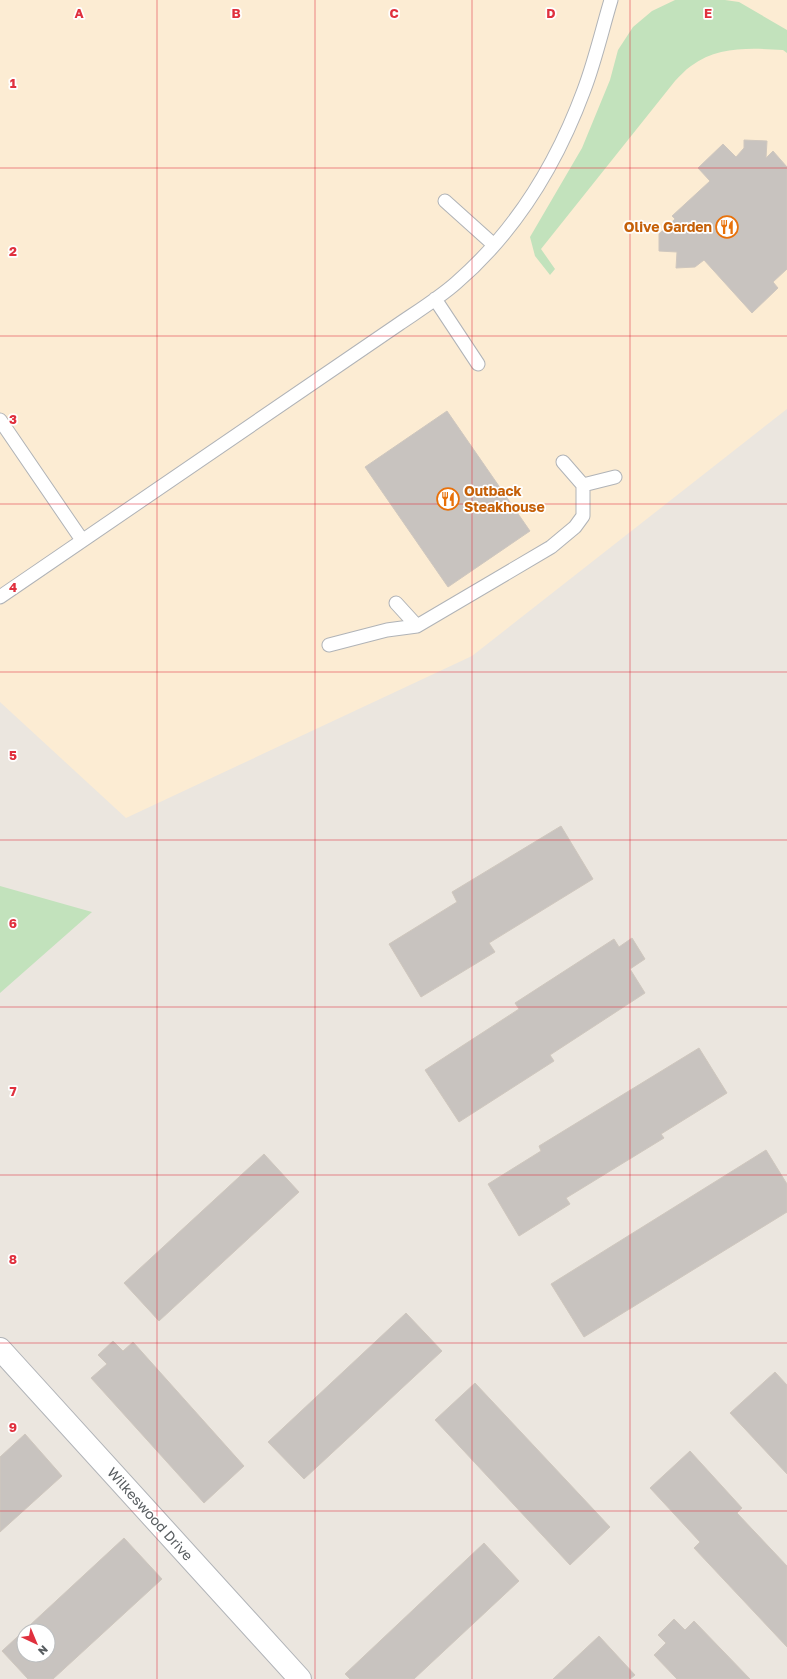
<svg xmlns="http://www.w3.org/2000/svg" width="787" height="1679" font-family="'Golos Text',sans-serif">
  <rect width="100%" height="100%" fill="#ebe6df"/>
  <!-- commercial -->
  <path fill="#fcecd3" d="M0 0H787V409L472 656 126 818 0 702Z"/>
  <!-- green -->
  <path fill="#c2e2bc" d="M675 0H725L739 2 787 30V53L783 50C751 48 718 46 691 66 685 70 680 76 675 81L541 249 555 269 550 275 535 256 530 237 582 148 610 80 618 50 633 27 652 11Z
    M0 886 92 912 0 993Z"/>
  <!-- building -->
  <path fill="#c8c3bf" stroke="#cfc7be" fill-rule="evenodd" d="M744 140 767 141 766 158 773 151 787 167V269L773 282 778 288 752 313 704 260 695 267 676 268 677 252 659 251V234L675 219 672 216 710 181 698 168 723 144 736 157 744 148Z
    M447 411 530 531 448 587 365 467Z
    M561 826 593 879 489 943 495 952 421 997 389 944 457 902 452 892Z
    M632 938 645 959 630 969 645 993 550 1055 554 1061 459 1122 425 1070 519 1009 515 1003 614 939 619 947Z
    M699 1048 727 1093 661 1134 664 1138 566 1198 570 1204 519 1236 488 1184 541 1151 539 1146Z
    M766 1150 787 1184V1212L584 1337 551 1284Z
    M264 1154 299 1192 159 1321 124 1283Z
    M406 1313 442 1351 304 1479 268 1442Z
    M113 1341 123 1351 133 1342 244 1466 204 1503 91 1378 107 1364 98 1355Z
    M775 1372 787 1385V1474L730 1413Z
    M475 1383 610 1527 570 1565 435 1420Z
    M25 1434 62 1476 0 1532V1457Z
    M690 1451 742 1508 737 1513 787 1566V1647L694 1548 700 1542 650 1488Z
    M124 1538 162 1579 53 1679H28L2 1651ZM24 1631H48V1655H24Z
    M484 1543 519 1581 414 1679H350L345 1674Z
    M674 1619 685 1630 694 1621 750 1679H677L654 1655 666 1643 658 1635Z
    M599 1636 635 1675 630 1679H553Z"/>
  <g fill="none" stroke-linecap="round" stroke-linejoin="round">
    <!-- service casing -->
    <g stroke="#b0b3b7" stroke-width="15">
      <path id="service" d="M445 201 494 245
        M435 299 478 364
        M0 420 82 540
        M563 462 583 485 615 477
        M0 597 399 324C418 311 439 298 456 283 515 232 557 163 584 90 595 61 602 30 611 0
        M396 603 417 626
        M329 645 387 630 417 626 551 547 575 527 583 516V485"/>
    </g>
    <!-- minor casing -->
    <g stroke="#b0b3b7" stroke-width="24">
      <path id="minor" d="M0 1349 300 1679"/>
    </g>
    <!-- service -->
    <use href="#service" stroke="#fff" stroke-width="13"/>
    <!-- minor -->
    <use href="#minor" stroke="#fff" stroke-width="22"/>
  </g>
  <!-- grid -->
  <path fill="none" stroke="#e0303e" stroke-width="1" stroke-opacity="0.55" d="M157 0V1679M315 0V1679M472 0V1679M630 0V1679M0 168H787M0 336H787M0 504H787M0 672H787M0 840H787M0 1007H787M0 1175H787M0 1343H787M0 1511H787"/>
  <!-- icons -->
  <defs>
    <g id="restaurant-ring" transform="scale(1.15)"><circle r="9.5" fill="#fff" stroke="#e8710a" stroke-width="1.5"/><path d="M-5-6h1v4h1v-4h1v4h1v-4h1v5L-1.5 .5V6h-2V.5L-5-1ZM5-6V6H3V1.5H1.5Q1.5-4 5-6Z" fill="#e8710a"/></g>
  </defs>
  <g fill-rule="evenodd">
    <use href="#restaurant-ring" x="727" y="227"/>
    <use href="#restaurant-ring" x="448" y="499"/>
  </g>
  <g text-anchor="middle" stroke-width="3.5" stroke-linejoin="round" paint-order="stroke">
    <!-- food labels -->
    <g font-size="14" font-weight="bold" fill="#c56008" stroke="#fff" text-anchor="end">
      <text x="712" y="232">Olive Garden</text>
      <text x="464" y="496" text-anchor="start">Outback<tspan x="464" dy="16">Steakhouse</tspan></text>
    </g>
    <!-- street labels -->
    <g font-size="14" fill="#585d60" stroke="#fff">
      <text transform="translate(150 1514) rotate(48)" y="5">Wilkeswood Drive</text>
    </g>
  </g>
  <g font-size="13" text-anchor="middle" font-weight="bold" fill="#e0303e" stroke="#fff" stroke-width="3.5" stroke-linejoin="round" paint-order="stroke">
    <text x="79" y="18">A</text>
    <text x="236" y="18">B</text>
    <text x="394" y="18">C</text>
    <text x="551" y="18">D</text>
    <text x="708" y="18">E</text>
    <text x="13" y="88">1</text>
    <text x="13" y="256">2</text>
    <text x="13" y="424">3</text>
    <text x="13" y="592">4</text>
    <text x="13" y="760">5</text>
    <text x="13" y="928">6</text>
    <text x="13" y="1096">7</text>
    <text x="13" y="1264">8</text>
    <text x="13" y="1432">9</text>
  </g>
  <!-- north arrow -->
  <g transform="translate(36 1643) rotate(136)"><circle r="19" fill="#ffffff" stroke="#bcbebf"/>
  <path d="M0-3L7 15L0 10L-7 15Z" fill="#e0303e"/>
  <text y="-6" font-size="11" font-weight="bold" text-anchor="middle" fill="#585d60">N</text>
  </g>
</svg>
